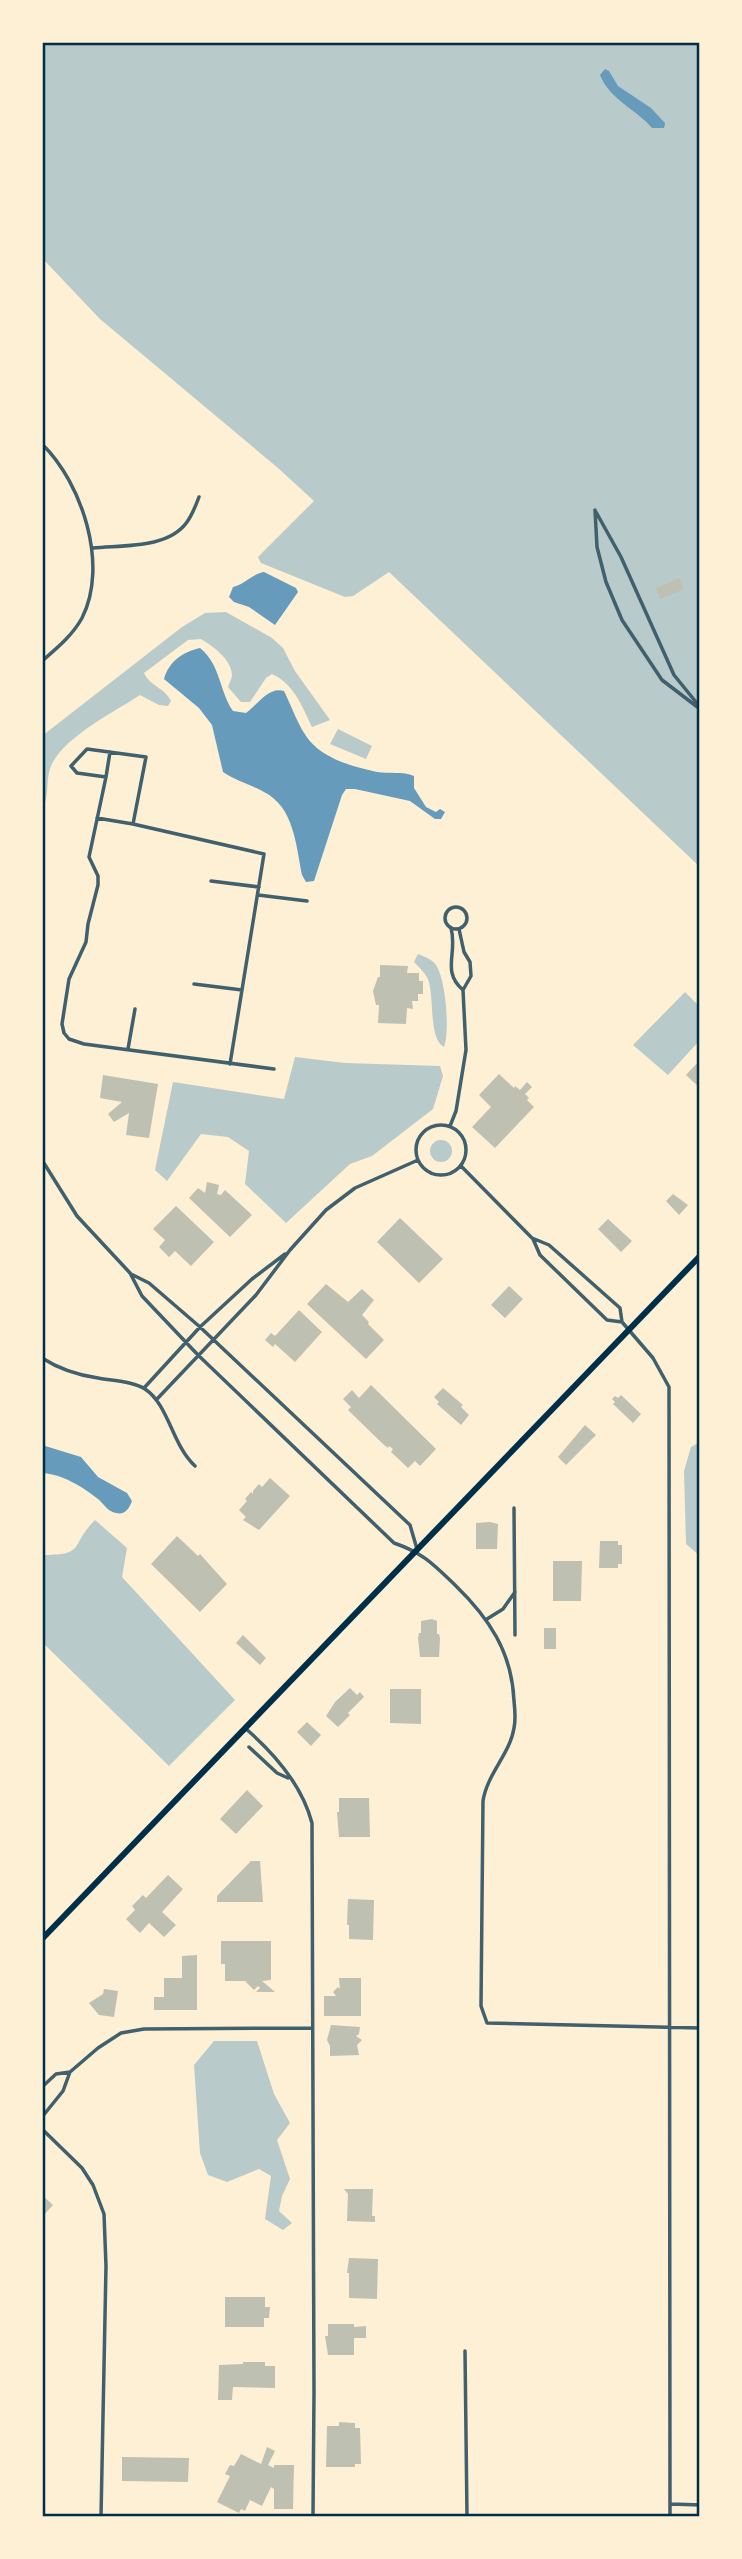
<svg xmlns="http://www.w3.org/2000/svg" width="742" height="2559" font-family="'Varela Round',sans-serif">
  <rect width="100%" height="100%" fill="#fdf0d5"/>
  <!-- green -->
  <path fill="#b9caca" d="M42 42H700V867L389 572 353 596 345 597 261 563 258 557 314 501 278 468 100 319 42 258Z
    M226 612 272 638 283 648 295 671 330 720 312 727C302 706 294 684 272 674L266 678 250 702H241L228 687C229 683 232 679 232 675 232 660 213 646 201 639L188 640 144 673C150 686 165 688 171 701L168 706 159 705 140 695C114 712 68 735 53 762 44 777 51 795 42 809V736L182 627 205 613Z
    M338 729 372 746 366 759 330 744Z
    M418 954C425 957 432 959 436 965 446 980 450 1031 444 1047 428 1038 435 999 428 979 425 973 419 967 414 962Z
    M685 992 700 1007V1040L668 1075 633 1045Z
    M295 1057 345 1063 440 1066 443 1076 433 1109 372 1156 350 1164 286 1223 245 1184 249 1151 228 1137 201 1134 167 1181 155 1170 173 1082 284 1099Z
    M430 1151a11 11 0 1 1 22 0a11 11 0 1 1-22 0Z
    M700 1442V1556L686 1544 684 1471 691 1447Z
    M95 1520 127 1548 122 1577 235 1700 169 1766 42 1642V1555C87 1555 69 1546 95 1520Z
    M214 2041H257L274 2094 290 2123 277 2140 290 2179 282 2196 279 2211 292 2223 283 2230 265 2219 271 2176 259 2169 227 2182 208 2175 200 2153 194 2065Z"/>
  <!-- water -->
  <path fill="#669bbc" d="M605 69 609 71 618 86 651 108 665 123 664 128H652C636 109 610 100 600 75Z
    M264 572 296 588 298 592 275 625 249 607 234 602 229 597 233 587C245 584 252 574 264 572Z
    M200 648C221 665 219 691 233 711L246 713C258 704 269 686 284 691 292 707 298 726 309 740 324 759 354 767 377 772 389 774 403 771 414 776V788L426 807 436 812 440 809 445 812 441 819H435L410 801 355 789H346L342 795 314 881 306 882 302 875C296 845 294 807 264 792 250 784 236 781 223 772L212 725 199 708 164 679C169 661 183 652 200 648Z
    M42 1445 81 1457 98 1477 127 1493 132 1501C129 1509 125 1515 116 1513 108 1512 104 1504 98 1499 83 1487 62 1474 42 1473Z"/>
  <!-- building -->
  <path fill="#bec0b2" d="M679 578 684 589 660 599 656 588Z
    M380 965 408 966 407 973H419V981H423V994H418V1001H412L413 1009 407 1008 406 1024 378 1023 379 1005H376L373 991 378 977H380Z
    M700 1060V1088L686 1075Z
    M499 1074 514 1088 515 1086 520 1090 527 1082 532 1087 525 1094 529 1098 527 1100 534 1107 495 1148 472 1127 491 1107 479 1095Z
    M103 1075 158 1084 149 1138 126 1135 129 1113 114 1122 108 1114 122 1102 100 1098Z
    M207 1182 219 1185 217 1194 221 1195 225 1190 252 1215 230 1237 189 1198 198 1188 205 1193Z
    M673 1194 688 1205 679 1215 666 1201Z
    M176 1206 214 1242 191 1266 175 1251 169 1257 159 1247 165 1240 153 1229Z
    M400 1218 443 1259 419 1283 377 1242Z
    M608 1219 632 1241 621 1252 598 1229Z
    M326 1284 348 1302 362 1289 374 1300 362 1315 369 1322 368 1324 384 1340 366 1359 307 1304Z
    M509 1286 523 1299 505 1318 491 1305Z
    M299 1310 322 1332 295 1362 275 1344 273 1347 265 1340 271 1333 275 1336Z
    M371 1385 436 1449 420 1466 415 1461 408 1468 391 1452 393 1449 389 1446 388 1448 383 1444 348 1410 351 1407 343 1399 352 1390 359 1398Z
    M443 1388 463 1405 461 1407 469 1415 461 1425 437 1404 439 1402 434 1397Z
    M621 1395 641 1414 633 1423 613 1404 615 1402 612 1399 615 1396 618 1398Z
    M585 1425 596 1435 566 1465 558 1457Z
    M270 1478 290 1496 259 1530 243 1520 246 1517 239 1510 247 1501 245 1499 251 1492 253 1494V1491L259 1484 262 1487Z
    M490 1522 498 1524 497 1549H476V1523Z
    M177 1536 198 1556 200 1554 227 1584 200 1612 151 1564Z
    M600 1541H618V1545H622V1564H618V1568H599Z
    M553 1561H582L581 1601H553Z
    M432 1619 437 1621V1634H439L440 1638 439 1657H420L418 1638 419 1633H421V1621Z
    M544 1628H556V1649H544Z
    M243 1635 266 1658 260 1665 236 1643Z
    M350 1688 357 1695 360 1692 364 1697 348 1713 350 1715 338 1727 326 1716 335 1702Z
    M390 1689H421V1724L390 1723Z
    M307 1722 321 1735 311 1746 297 1732Z
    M247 1790 263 1806 236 1834 220 1819Z
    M339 1798H369L370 1837H339L337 1812H339Z
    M251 1861H260L263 1902H217V1896Z
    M168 1875 183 1889 162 1912 176 1925 164 1937 149 1923 140 1933 126 1919 135 1910 132 1906 143 1895 146 1898Z
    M348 1899 374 1900 373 1940 349 1939V1925H347Z
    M221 1941H271V1980L262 1981 275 1992H256L260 1988 258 1986 254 1990 245 1981H225V1964H221Z
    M197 1955V2010H154V1997H164V1978H182V1956Z
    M339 1978H361V2016H324V1996H336L333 1992 338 1987 340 1989Z
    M104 1989 118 1991 114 2017 99 2015 89 2003 103 1994Z
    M331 2025 360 2027 359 2034 356 2036 362 2040 357 2045 359 2055 330 2056V2046L327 2040Z
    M344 2189H373L372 2216H375V2222L347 2221 348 2194Z
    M42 2195 53 2205 42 2217Z
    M349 2258 378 2259 377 2299 349 2298V2273H347Z
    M225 2297H265V2307H270L269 2318H264V2327H225Z
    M328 2324H354V2327L366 2326V2338H354V2355H328L325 2336H328Z
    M243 2362H265V2366H275V2388L233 2387 232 2400H218L219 2365 243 2364Z
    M339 2422 355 2423V2428H360L361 2464H355V2467H326L327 2426H339Z
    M267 2447 275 2451 268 2465 274 2468V2465H294L293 2509H274V2489L271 2487 262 2506 250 2500 245 2511 241 2509 239 2513 217 2502 230 2476 225 2474 230 2465 234 2466 241 2454 261 2464Z
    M122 2457 189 2458 188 2482 122 2481Z"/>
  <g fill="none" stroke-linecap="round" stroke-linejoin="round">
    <!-- minor -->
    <path stroke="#3f606c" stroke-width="3.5" d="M42 444C82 483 109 565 82 618 72 636 57 648 42 661
      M595 510 597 547 606 582 622 620 662 680 700 709
      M596 512 621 557 674 675 700 707
      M93 548C122 545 168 549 187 522 192 515 196 505 199 497
      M106 777 110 752
      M97 818 133 824
      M211 881 259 887
      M258 895 307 901
      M445 918a11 11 0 1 1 22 0a11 11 0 1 1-22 0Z
      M451 928C458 953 441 971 463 990
      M194 984 242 990
      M128 1049 135 1009
      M230 1064 264 854 133 824 146 757 87 749 71 766 77 773 106 777 89 857 98 876V885L88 924 86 942 69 979 62 1024 64 1033 69 1039 84 1044 274 1069
      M416 1150a25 25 0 1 1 50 0a25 25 0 1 1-50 0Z
      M450 1126 456 1111 466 1050 463 990 471 976 470 962 464 952 459 929
      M42 1160 77 1216 130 1273 142 1296 198 1355 394 1543C423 1553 433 1564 455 1585 489 1618 512 1652 514 1701 515 1710 516 1719 514 1728 510 1754 487 1774 483 1801L481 2006 487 2023 700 2028
      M461 1166 532 1238 549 1245 620 1308 622 1322 653 1358 669 1387 670 2517
      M533 1239 540 1255 607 1320 622 1322
      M131 1274 149 1283 200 1327 410 1525 417 1549
      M42 1358C59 1369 77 1375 98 1378 113 1381 132 1381 145 1389 169 1405 172 1445 195 1466
      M144 1388 200 1327 252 1279 285 1254
      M157 1399 256 1295 290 1250 326 1210 355 1188 418 1160
      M514 1508 515 1635
      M487 1619 503 1609 515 1592
      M245 1728C274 1753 302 1785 312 1823L314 2393 313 2517
      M249 1747 277 1773 288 1778
      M42 2087 56 2074 70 2072
      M42 2117 63 2091 70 2072 98 2048 121 2033 144 2029 311 2028
      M42 2129 82 2168 93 2185 104 2214 106 2266 101 2517
      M465 2351 467 2517
      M671 2504 700 2505"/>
    <!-- primary -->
    <path stroke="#003049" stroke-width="6" d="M42 1939 700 1256"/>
  </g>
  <!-- border -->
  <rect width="742" height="2559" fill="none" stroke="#fdf0d5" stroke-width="88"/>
  <rect x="44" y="44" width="654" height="2471" fill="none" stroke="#003049" stroke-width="2.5"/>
</svg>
